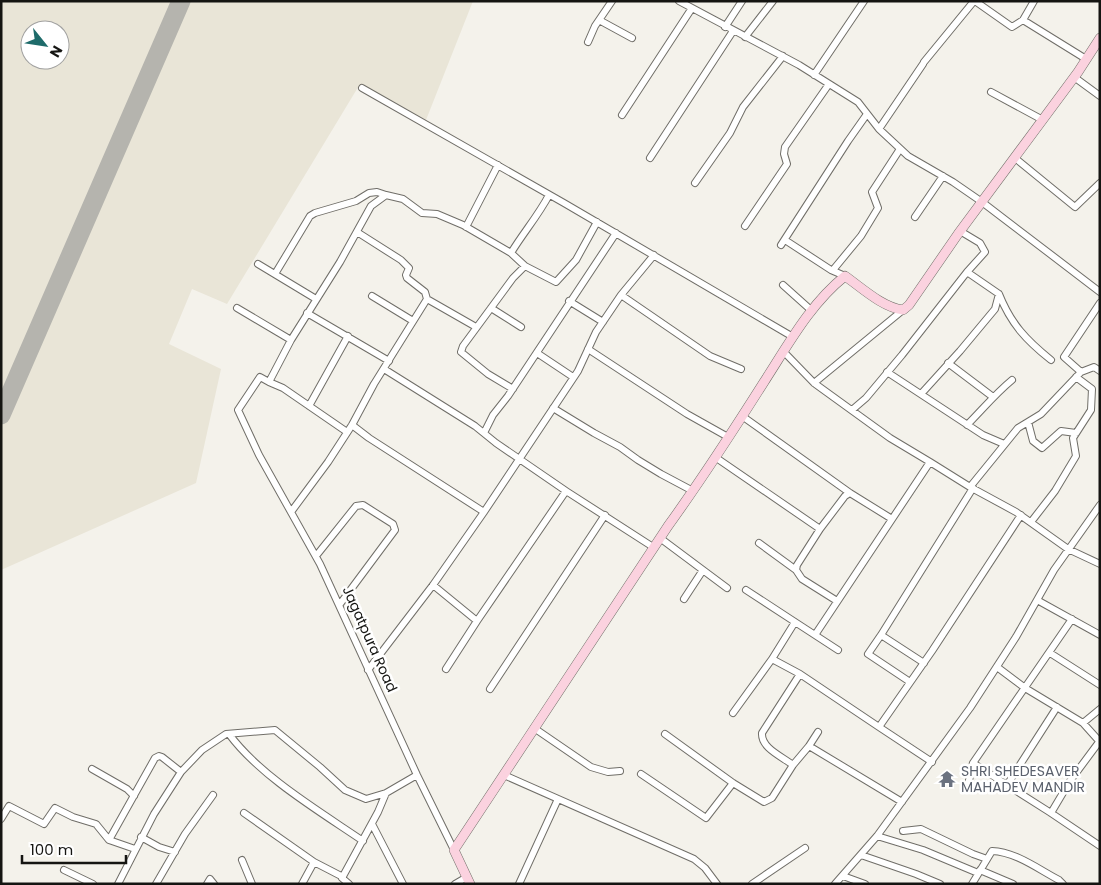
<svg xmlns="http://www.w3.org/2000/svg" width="1101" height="885" font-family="Poppins,sans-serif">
  <rect width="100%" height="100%" fill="#f4f2eb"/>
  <!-- built -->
  <path fill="#e9e5d7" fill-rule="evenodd" d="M1 1H473L426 120 360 84 227 304 192 289 169 344 221 369 196 483 1 570ZM30 30H60V60H30Z"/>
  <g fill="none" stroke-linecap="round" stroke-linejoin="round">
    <!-- taxiway -->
    <path stroke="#b5b4ae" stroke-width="19" d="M1 415 181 1"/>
    <!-- street casing -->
    <g stroke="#706e68" stroke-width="8">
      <path id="street" d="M679 1 799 65 858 102 879 129 908 156 953 182 982 202 1100 292
        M975 1 1012 27 1023 20 1034 1
        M599 20 632 38
        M1023 20 1086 59
        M725 27 742 1
        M745 37 773 1
        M588 42 595 26 612 1
        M924 62 974 1
        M814 75 864 1
        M1074 77 1100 96
        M362 88 564 203 793 337
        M991 92 1041 119
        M622 115 692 8
        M879 129 923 64
        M650 158 733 31
        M1015 158 1075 207 1100 183
        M695 183 730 133 743 107 783 56
        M915 217 943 176
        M745 226 787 164 784 154 785 147 829 84
        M466 227 498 165
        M785 240 831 270 845 276
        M781 245 848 141 867 114
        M511 253 525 266
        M258 264 316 299
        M833 270 861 236 878 208 872 192 900 149
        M275 274 310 216 315 213 356 201 369 193 377 192 386 195
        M783 285 812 311
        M999 294C1011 324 1026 340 1051 360
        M621 295 710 356 741 369
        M372 296 413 321
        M427 299 476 327
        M569 301 603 322
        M237 308 291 340
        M491 308 521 327
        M307 313 389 361
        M588 349 687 414 728 437
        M783 351 814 383 890 438 930 462 815 635
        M537 353 573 377
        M948 363 993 397
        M384 369 475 426 496 443 566 491 477 621 446 669
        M887 372 983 435 1004 444
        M1081 372 1094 367 1100 371
        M269 382 283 388 347 432
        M814 383 903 310
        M513 389 488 374 461 352 463 346 513 278 525 266 556 282 576 260 597 222
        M921 394 960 351 995 309 999 294 967 272
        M309 406 348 336
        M553 408 594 433 620 447 638 460 661 474 693 491
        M852 410 866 398 902 355 967 272 985 252 980 243 960 231
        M742 416 850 493
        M1028 422 1033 441 1042 448 1061 431 1076 433
        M352 425 369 438 484 512
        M967 425C982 410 995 394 1012 380
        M484 433 493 415 508 396 616 233
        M715 457 820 529
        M930 462 970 487 1016 512 1068 549 1100 564
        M970 487 1018 428 1041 414 1081 372 1064 357 1100 303
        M566 491 653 547
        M291 512 328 462 352 425 374 384 427 299 425 292 407 278 406 275 409 268 401 260 357 232
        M1031 522 1055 491 1076 456 1073 438 1091 410 1092 389 1076 377
        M660 538 727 588
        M759 543 796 570
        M316 556 356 506 363 505 393 524 395 530 340 604
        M433 585 477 621
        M746 590 795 622
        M684 599 703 570
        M1037 600 1100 635
        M837 601 802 579 796 570 797 565 820 529 845 496 850 493 892 519
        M881 635 924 663
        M1050 653 1100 685
        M772 659 795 622 838 650
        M997 667 1025 688 1083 723 1100 742
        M368 670 433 585 484 512 578 371 596 332 621 295 654 255
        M910 682 868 654 881 635 973 488
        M490 689 605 515
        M733 713 772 659 800 674 879 727
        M1083 723 1100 709
        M534 728 591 767 608 772 620 771
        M229 734C260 776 319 811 363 841
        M665 734 733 783 764 802 772 798 793 765 809 746 902 802
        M809 746 818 732
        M932 762 879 727 932 651 1021 515
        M973 763 1007 785 1057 707
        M793 765C781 756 761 748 762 733L800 674
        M92 769 127 789 134 796
        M641 774 706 818 733 783
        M504 775 694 859 705 868 717 884
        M1007 785 1051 813 1100 846
        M967 789 973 763 1072 619
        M244 813 314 862 343 877
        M1051 813 1070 781 1099 742
        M1 819 9 806 44 824 55 808 73 817 96 824 109 840 135 849
        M372 824 403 884
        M903 831 921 829 973 854 987 859
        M877 836 923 850 978 873
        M141 837 159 847 175 852
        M109 840 155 758 159 756 162 757 181 772
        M454 850 417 775 320 564 259 455 238 410 260 377 269 382 291 340 340 262 371 206 386 195 403 199 422 213 437 214 463 225 511 253C523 233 538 216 549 195
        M861 855 916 874 940 884
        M242 860 252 884
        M64 870 93 884
        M980 870 1013 884
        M843 876 865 884
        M118 884 154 814 181 772 202 750 226 734 275 730 320 767 345 790 366 799 386 793
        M156 884 185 834 213 795
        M207 884 210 879 214 884
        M302 884 314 862
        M349 884 342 878 378 812 386 793 417 775
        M455 884 467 877
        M519 884 558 799
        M752 884 805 848
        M835 884 877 836 970 708 1016 637 1054 570 1100 505
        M972 884 992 851C1016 852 1038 869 1059 880L1063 884"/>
    </g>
    <!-- secondary casing -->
    <g stroke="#706e68" stroke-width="10">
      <path id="secondary" d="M470 884 454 850 668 526C702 479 733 431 764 382 788 345 810 304 845 276 862 288 882 307 903 310L909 305 958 234 1078 72 1100 38"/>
    </g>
    <!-- street -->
    <use href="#street" stroke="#fff" stroke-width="6"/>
    <!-- secondary -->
    <use href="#secondary" stroke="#fbd2df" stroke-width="9"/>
  </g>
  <!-- icons -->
  <defs>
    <g id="temple-bare" transform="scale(1.35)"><path d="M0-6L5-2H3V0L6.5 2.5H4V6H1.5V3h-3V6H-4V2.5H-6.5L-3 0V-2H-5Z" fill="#6b7280" stroke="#fff" stroke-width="2.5" paint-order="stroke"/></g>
  </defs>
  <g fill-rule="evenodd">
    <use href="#temple-bare" x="947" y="779"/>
  </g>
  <g text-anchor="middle" stroke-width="5" stroke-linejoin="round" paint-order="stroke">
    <!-- street labels -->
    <g font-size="14" fill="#151512" stroke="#fff">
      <text transform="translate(370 639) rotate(66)" y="5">Jagatpura Road</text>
    </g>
    <!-- worship labels -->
    <g font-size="14" fill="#5b616d" stroke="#fff" text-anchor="start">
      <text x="961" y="776">SHRI SHEDESAVER<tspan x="961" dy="16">MAHADEV MANDIR</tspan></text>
    </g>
  </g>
  <!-- border -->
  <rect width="1101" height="885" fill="none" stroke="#151512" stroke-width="5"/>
  <!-- north arrow -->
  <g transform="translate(45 45) rotate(120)"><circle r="24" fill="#ffffff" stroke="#a1a1a0"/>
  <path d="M0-4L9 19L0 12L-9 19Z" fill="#1e6b6a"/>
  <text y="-8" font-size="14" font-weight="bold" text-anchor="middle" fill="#151512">N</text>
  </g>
  <!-- scale -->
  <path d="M22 855v8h104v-8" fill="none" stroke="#151512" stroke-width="2.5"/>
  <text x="30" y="855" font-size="15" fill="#151512" stroke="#ffffff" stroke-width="4" paint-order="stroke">100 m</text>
</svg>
